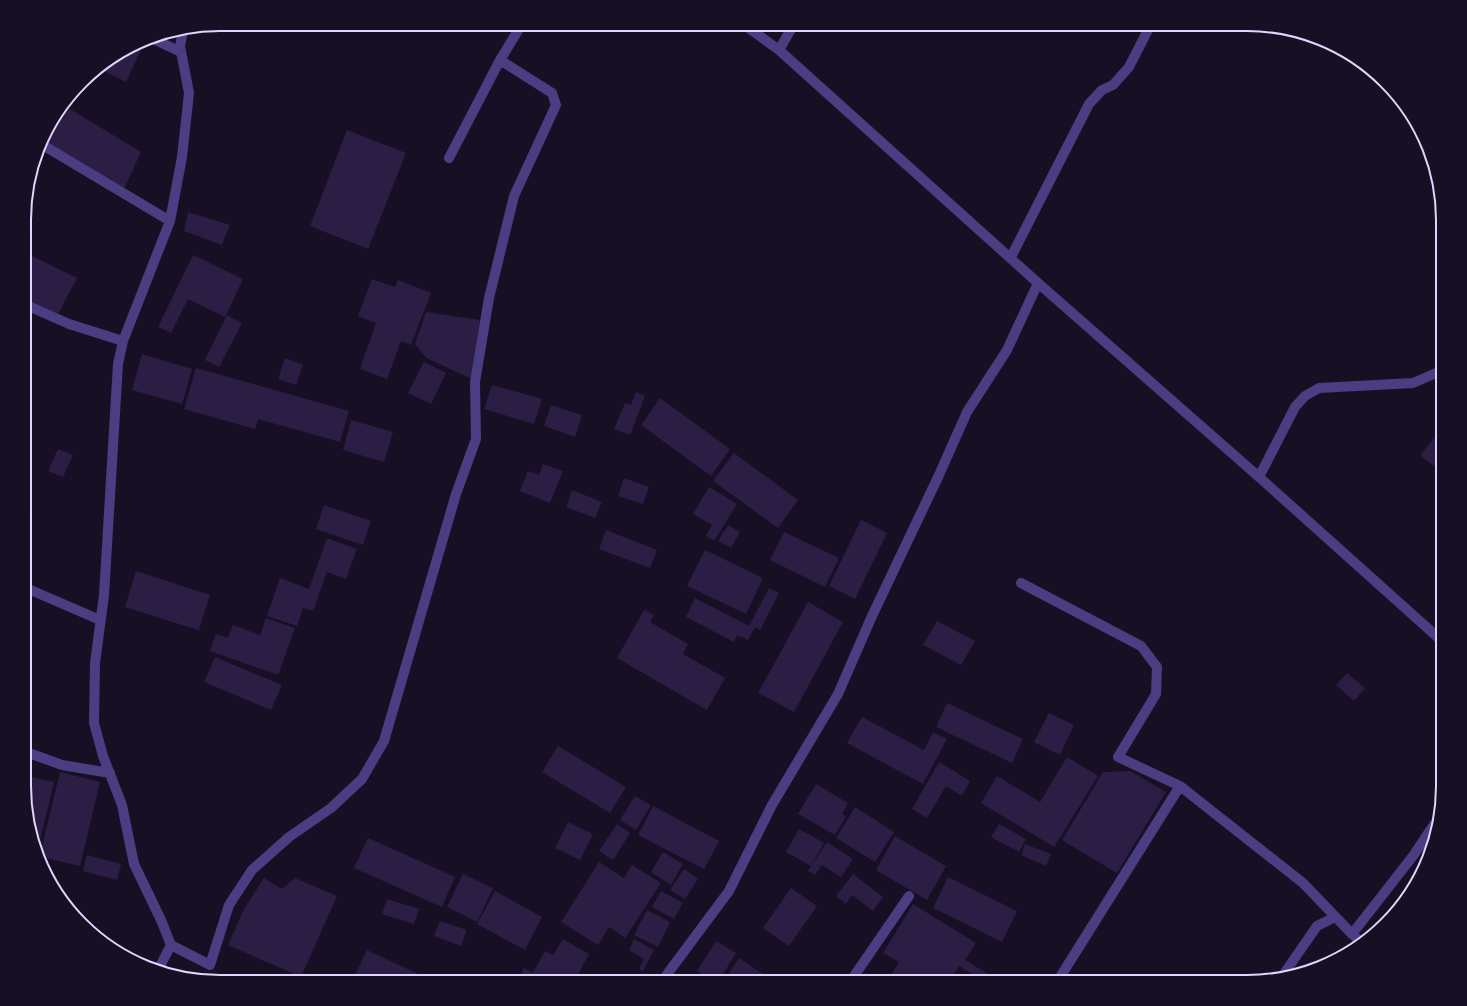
<svg xmlns="http://www.w3.org/2000/svg" width="1467" height="1006" font-family="Barlow,sans-serif">
  <rect width="100%" height="100%" fill="#171024"/>
  <!-- building -->
  <path fill="#2b1d44" d="M133 46 141 50 126 82 98 68Z
    M65 106 141 152 124 189 42 141 45 132Z
    M347 130 406 153 368 249 310 226Z
    M188 212 230 225 222 245 184 231Z
    M26 253 77 278 57 316 26 301Z
    M193 255 243 279 225 317 188 299 171 333 158 327Z
    M372 279 395 287 398 280 431 293 411 345 401 341 387 379 360 369 376 323 358 316Z
    M426 312 480 320 472 379 426 358 415 344Z
    M227 315 242 323 219 367 205 360Z
    M142 354 192 369 182 404 132 390Z
    M285 358 303 365 296 385 278 379Z
    M424 362 446 373 431 404 408 393Z
    M196 368 349 411 340 442 258 419 255 429 184 409Z
    M492 385 542 399 534 424 484 409Z
    M636 392 645 396 630 435 614 429 625 403 631 405Z
    M660 398 730 449 711 476 641 425Z
    M551 405 582 415 575 437 544 426Z
    M351 420 393 432 384 462 343 450Z
    M1441 430 1443 431V473L1420 455Z
    M58 449 73 455 63 477 48 471Z
    M734 453 798 500 778 528 713 481Z
    M543 464 563 471 550 503 520 491 528 471 539 475Z
    M624 478 649 487 643 504 618 496Z
    M709 487 737 504 714 541 706 536 712 525 693 514Z
    M572 490 602 502 595 518 566 507Z
    M324 505 371 521 363 545 316 529Z
    M861 520 887 533 855 599 829 586Z
    M728 525 740 532 731 548 718 541Z
    M606 530 657 550 650 568 599 549Z
    M784 532 839 558 825 587 770 560Z
    M327 538 357 549 346 579 327 572 313 611 303 608 297 626 267 616 280 578 309 589Z
    M705 550 763 578 746 614 687 586Z
    M136 571 210 595 199 629 201 631 125 607Z
    M769 588 779 593 760 630 755 627 748 640 737 635 734 642 686 617 695 598 749 626Z
    M808 602 843 622 794 712 758 693Z
    M644 610 654 615 650 622 688 644 683 654 725 678 707 710 617 658Z
    M266 618 295 628 278 675 210 651 216 634 228 638 233 625 260 635Z
    M937 621 975 641 961 665 923 645Z
    M215 657 282 685 271 710 204 682Z
    M1347 673 1365 688 1354 701 1336 685Z
    M947 703 1023 739 1012 763 936 727Z
    M1049 713 1074 725 1060 755 1034 742Z
    M862 717 924 750 933 732 947 739 923 784 847 743Z
    M558 746 626 787 610 813 542 772Z
    M1067 757 1098 776 1054 847 981 803 997 776 1040 802Z
    M939 762 970 781 962 796 946 786 927 818 912 809Z
    M1130 771 1166 792 1117 873 1062 840 1103 772Z
    M60 772 100 782 80 866 41 857 40 855Z
    M26 776 54 782 38 849 26 812Z
    M816 784 848 803 842 814 846 816 835 835 798 814Z
    M635 796 651 805 636 830 620 820Z
    M653 806 719 841 704 869 638 835Z
    M855 807 894 832 875 862 836 838Z
    M568 822 593 834 580 860 555 848Z
    M617 824 630 833 613 860 599 851Z
    M999 824 1026 839 1019 852 991 837Z
    M799 829 824 843 811 866 786 852Z
    M895 836 946 866 927 900 876 870Z
    M368 838 455 877 442 907 354 868Z
    M827 842 853 859 841 877 822 865 815 875 808 871Z
    M1025 844 1051 854 1046 866 1021 855Z
    M663 852 683 864 671 885 651 872Z
    M87 855 121 864 117 880 83 871Z
    M599 862 624 878 632 865 661 883 625 938 609 927 598 945 561 922Z
    M684 869 698 879 685 899 670 890Z
    M463 874 493 888 477 922 447 907Z
    M853 874 883 897 873 911 852 895 846 904 836 896Z
    M948 877 1017 911 1002 942 933 908Z
    M264 878 282 889 295 878 337 896 301 977 228 945 244 909Z
    M791 888 817 906 789 946 763 928Z
    M495 891 542 917 525 950 477 924Z
    M661 891 683 903 674 919 652 907Z
    M387 899 419 909 414 924 382 914Z
    M913 904 976 943 965 960 988 974 984 982 959 966 949 982H887L899 962 883 953Z
    M647 910 670 922 658 947 634 935Z
    M440 921 467 930 461 946 434 936Z
    M563 939 589 954 574 982H517L524 968 533 973 545 951 553 955Z
    M634 939 654 950 643 971 639 969 644 959 629 950Z
    M716 941 736 953 718 982H715L697 971Z
    M367 950 435 982H359L353 979Z
    M739 958 766 976 762 982H723Z"/>
  <g fill="none" stroke-linecap="round" stroke-linejoin="round">
    <!-- minor -->
    <path stroke="#4b3d81" stroke-width="10" d="M743 24 779 50 1038 283 1259 477 1443 642
      M151 38 181 52
      M779 50 794 24
      M41 144 170 221
      M449 158 500 60 522 24
      M1011 257 1089 104 1102 90 1113 85 1129 67 1151 24
      M26 305 69 324 123 341
      M1259 477 1295 407 1305 396 1319 388 1413 383 1443 370
      M1021 583 1141 646 1157 667 1156 694 1118 757 1180 786 1303 883 1352 934 1362 943
      M26 588 100 620
      M26 752 62 765 110 773
      M1352 934 1413 856 1439 817
      M171 945 210 965 229 905 252 870 289 837 331 808 362 779 384 741 456 494 476 439 475 382 489 298 514 196 556 105 552 93 500 60
      M157 972 171 945 161 920 134 864 122 805 103 756 94 723 95 663 104 595 118 364 123 341 170 221 182 157 189 93 180 46 183 31
      M1281 978 1317 926 1335 917
      M662 982 668 973 729 891 772 805 838 694 872 616 939 475 967 412 1007 350 1038 283
      M850 982 909 896
      M1057 982 1180 786"/>
  </g>
  <!-- crop -->
  <path d="M0 0H1467V1006H0ZM220 31H1247A189 189 0 0 1 1436 220V786A189 189 0 0 1 1247 975H220A189 189 0 0 1 31 786V220A189 189 0 0 1 220 31Z" fill="#171024" fill-rule="evenodd"/>
  <path fill="none" stroke="#e0d5fd" stroke-width="2" d="M220 31H1247A189 189 0 0 1 1436 220V786A189 189 0 0 1 1247 975H220A189 189 0 0 1 31 786V220A189 189 0 0 1 220 31Z"/>
</svg>
